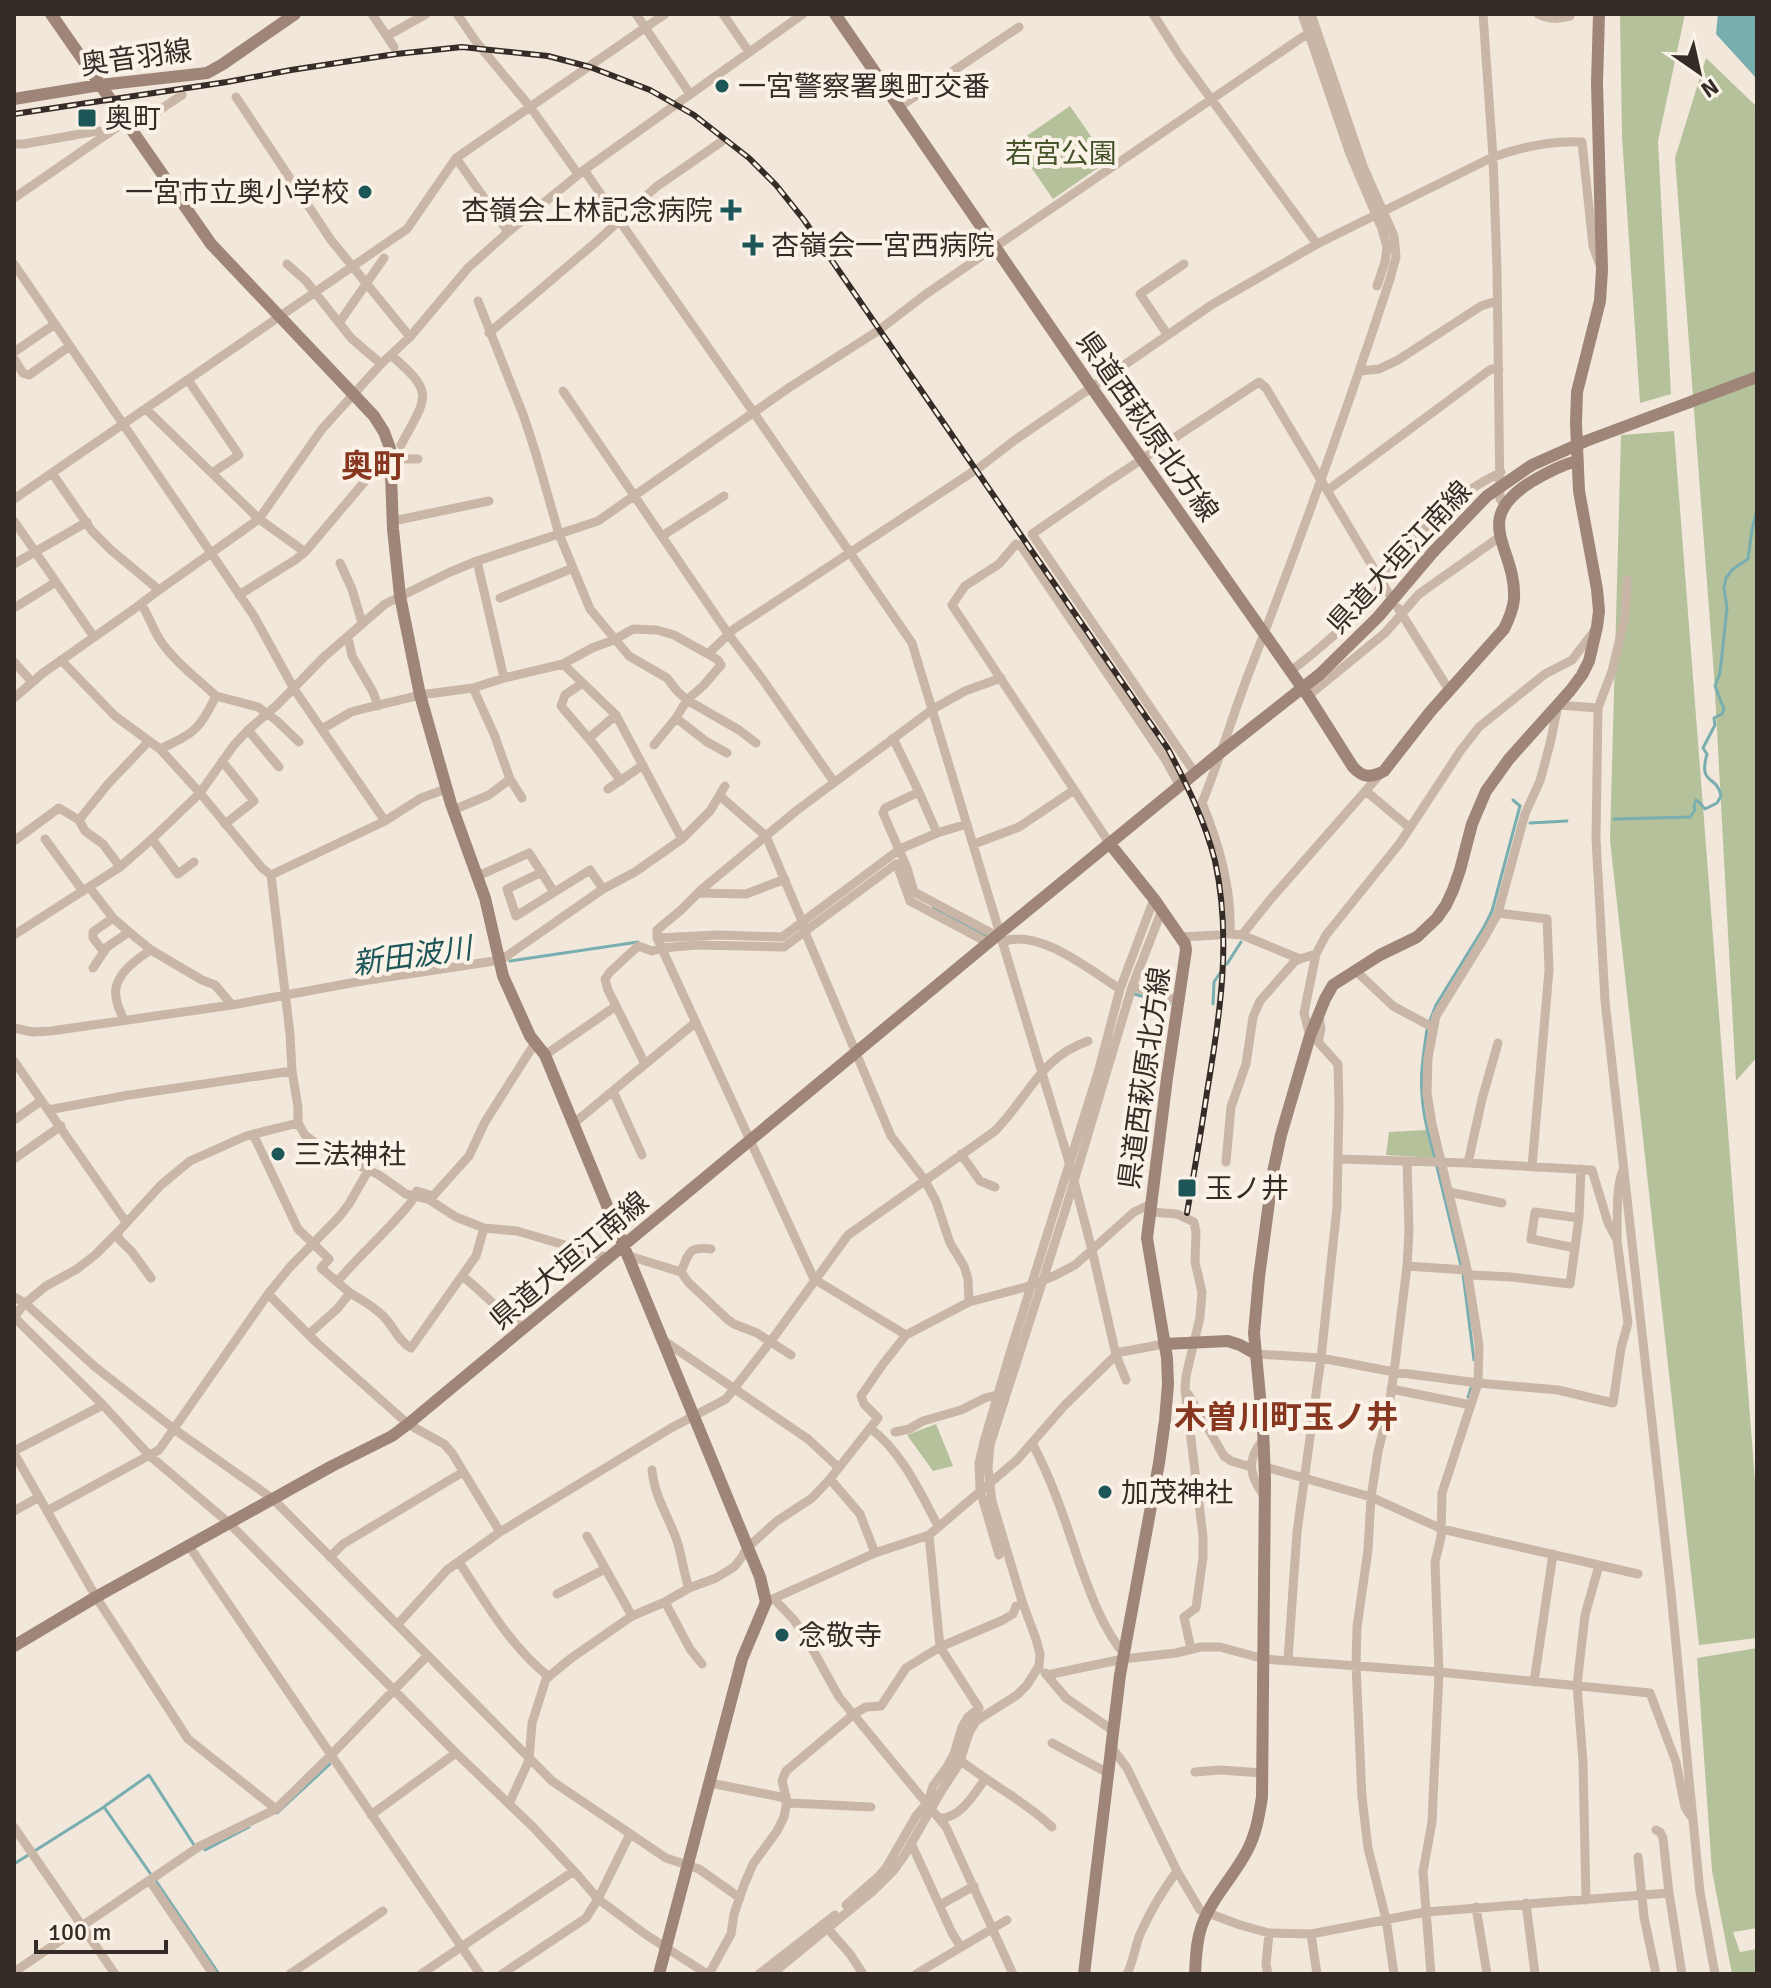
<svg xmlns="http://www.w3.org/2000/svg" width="1771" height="1988" font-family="Signika,'Noto Sans JP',sans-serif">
  <rect width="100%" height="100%" fill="#f2e7db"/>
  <!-- green -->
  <path fill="#b5c19a" d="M1620 14H1685L1658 141 1671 394 1640 403 1622 137Z
    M1706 58 1757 107V1057L1736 1081 1714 675 1675 158Z
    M1070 106 1108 161 1053 199 1015 144Z
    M1674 431 1757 1507V1638L1699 1645 1610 840 1621 435Z
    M1426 1130 1434 1158 1386 1155 1389 1132Z
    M936 1424 953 1466 933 1471 907 1435Z
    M1757 1648V1928L1733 1932 1740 1952 1757 1949V1974H1732L1712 1871 1697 1658Z"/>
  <!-- water -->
  <path fill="#79aeb0" d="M1718 14H1757V79L1716 34Z"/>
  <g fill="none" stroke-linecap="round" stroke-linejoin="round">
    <!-- stream -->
    <path stroke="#79aeb0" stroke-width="3" d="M1614 819 1690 817 1695 810 1694 806 1696 800 1699 802 1705 809 1717 803 1721 796C1717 774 1698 786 1707 754L1703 748 1715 725 1714 718 1722 714 1724 709 1715 686 1720 673 1727 608 1724 588 1726 578 1733 569 1748 559 1752 530 1757 509
      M1530 823 1567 821
      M933 908 987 936
      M510 961 638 942
      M1227 964 1241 942
      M1134 994 1170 1004
      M1213 1004 1214 982 1220 973
      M1429 1023 1436 1005 1484 927 1492 911 1520 806 1513 800
      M1427 1029C1424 1051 1420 1073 1422 1094 1423 1116 1429 1137 1435 1158
      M1437 1167 1461 1266
      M1463 1274 1474 1360
      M1468 1397 1471 1388
      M105 1806 149 1775 194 1845
      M277 1813 330 1764
      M205 1850 249 1827
      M14 1864 104 1807 150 1873
      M156 1881 219 1974"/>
    <!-- street -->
    <path stroke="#cab6a6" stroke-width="9" d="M372 14 394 47
      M457 14 477 43 531 108 578 174
      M636 14 690 94
      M723 14 749 52
      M1153 14 1179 55 1317 244
      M1302 14 1350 154 1382 229 1387 247 1385 262 1377 286
      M1311 14 1363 166 1394 236 1396 257 1390 279C1347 410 1300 541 1250 670 1233 714 1220 759 1202 803 1219 844 1232 889 1230 934L1242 935 1300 959 1316 954
      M1483 14 1493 157 1497 268 1500 499 1505 504
      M1538 14C1550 20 1557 19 1570 16
      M387 36 426 14
      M236 97 331 240 410 337
      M899 107 1019 27
      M131 129 182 95
      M14 144H24L97 131 109 133
      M456 158 508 232
      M584 170 754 413 912 643 1069 1162 1092 1250 1116 1355 1126 1380
      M14 198 126 121
      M14 264 254 616 294 689 385 821
      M287 264 306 281 351 338 381 364
      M478 301 524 417 536 454 559 534 590 609 629 656 667 678 677 691 687 700 739 730 756 743
      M339 323 384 258
      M883 327 926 294 1307 34 1317 31
      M489 333 595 243 656 187 721 142
      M1167 334 1140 294 1184 264
      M14 352 55 324
      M391 355C436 394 427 396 401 445
      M14 359 23 373 29 375 70 346
      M1360 371 1379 369 1398 360 1481 306 1497 301
      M188 380 239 455 212 473
      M563 391 729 635 763 680 834 782
      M146 409 259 519 305 552
      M52 473 92 531 111 550 159 590
      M1328 490 1491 369H1499
      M14 499 407 229 456 158 665 14
      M14 521 94 637
      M393 521 489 501
      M662 536 724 496
      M477 561 504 678
      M340 563 352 589 362 623
      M14 564 87 522
      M1627 580 1625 617 1612 671 1598 708 1596 839 1605 1001 1671 1593 1700 1892 1715 1974
      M239 595 295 560 305 552 377 467 391 459H418
      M500 598 573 568
      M141 604C150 617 153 631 162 643 176 663 198 679 216 696
      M14 608 56 582
      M1398 608 1449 690
      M348 637 352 656 373 692 378 706
      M708 654 734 629 980 467 1015 440 1213 304 1317 244 1493 157C1522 147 1551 140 1582 142L1593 246 1599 263
      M61 660 115 716 160 749 200 793 262 868 271 875
      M14 662 32 682
      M563 664 616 715 682 839
      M1291 671C1321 648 1348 624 1374 596 1383 585 1389 571 1398 560 1428 519 1456 495 1501 472
      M581 684 565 695 561 706 595 746 621 781
      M473 688 494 734 510 779 522 798
      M1308 696 1385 633 1419 594 1501 536
      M14 698 43 673 134 609 159 590 259 519 322 429 381 364 410 337 468 268 508 232 584 170 803 14
      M676 718 707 742 727 753
      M322 729 351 712 366 708 420 695 473 688 504 678 563 664 592 648 614 640 633 629 657 630 674 635 708 654 718 660 721 665 704 685 687 700 676 718 654 745
      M248 730 279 767
      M589 738 616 715
      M893 738 919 792 885 808 883 813 907 868 914 892 997 936
      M160 749C196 732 198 731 216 696L258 707 277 721 299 742
      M222 761 254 801 225 824
      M1195 773 1032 534 1106 483 1259 382 1266 388 1389 594
      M446 789 421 798 385 821 271 875 290 1034 292 1071 298 1107V1123L305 1135 323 1149 379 1175 406 1194 428 1199 456 1217 484 1228 517 1231 609 1258
      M608 789 643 765
      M919 792 937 833
      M1367 792 1410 828
      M720 796 766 836 802 921 805 932 891 1136 924 1179 936 1201 950 1243 964 1266 968 1279 969 1302
      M453 810 489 795 510 779
      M79 820 108 784 149 741
      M45 839 83 891
      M152 839 178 874 194 862
      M14 841 59 808 79 820 85 831 103 844 120 867
      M974 844 1019 827 1074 790
      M1110 844 952 605 965 586 999 564 1016 544 1021 546 1165 759 1180 786
      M542 872 507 889 516 916 590 870 603 889
      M478 876 529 853 554 892
      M90 888 113 918 129 932 151 950 202 980 215 985 232 1005
      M698 893 746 894 785 879
      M1498 913 1547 919 1549 970 1532 1167
      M14 935 120 867 152 839 200 793 234 745 248 730 277 705 324 657 385 604 450 572 477 561 598 521 790 387 876 332
      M1242 935 1269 901 1383 771
      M1180 937 1218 935
      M657 938 718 935 782 937 900 849 937 833 967 824
      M1002 942C1038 927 1091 971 1120 989
      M104 952 93 938V932L113 918
      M93 968 107 947 129 932
      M1355 970 1393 1006 1432 1027
      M1132 987 1179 1000
      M124 1020C120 1011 114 999 116 988 119 971 138 958 151 950
      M14 1028 33 1032 51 1031 232 1005 362 981 501 960 603 889 635 872 682 839 710 811 725 786
      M1310 1036 1304 1013 1316 954 1326 935 1400 843 1461 750 1479 727 1545 674 1572 660 1595 630
      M545 1055 616 1006
      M14 1061 126 1222
      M645 1064 608 990 605 979 610 972 638 946 652 951 662 948 697 945 784 947 896 864 897 865 910 901 983 940 987 944
      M613 1091 642 1155
      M48 1110 129 1095 292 1071
      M14 1120 41 1101
      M573 1124 696 1022
      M253 1134 298 1229 329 1259 321 1268 350 1293 337 1309 309 1334
      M961 1154 980 1181 995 1187
      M14 1159 61 1126
      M1339 1159 1468 1163 1592 1170 1608 1223 1617 1240C1618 1219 1615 1190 1623 1170
      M1226 1162 1231 1107 1246 1064 1253 1017 1260 1001 1295 961 1300 959
      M1468 1163 1482 1099 1498 1043
      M1449 1192 1502 1203
      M1150 1212 1177 1214 1194 1222 1196 1232 1195 1262 1202 1292 1200 1317 1186 1376 1185 1390 1203 1536V1557L1196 1608 1184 1617 1191 1649
      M1575 1248 1531 1239 1535 1212 1579 1218
      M711 1249C688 1246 689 1253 681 1272L688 1282 727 1319 734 1324 757 1333 791 1355
      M626 1255 681 1272
      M1407 1266 1466 1270 1471 1275 1511 1277 1570 1284 1579 1218 1581 1169
      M462 1276C484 1292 500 1314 525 1328
      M151 1278 132 1252 119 1239 118 1232 161 1185 190 1161 246 1136 298 1123
      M337 1282C356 1259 379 1239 399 1216 406 1208 414 1201 417 1191L433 1196 469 1156 485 1122 535 1043
      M350 1293C362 1300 375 1307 384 1317 394 1327 398 1341 411 1348L476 1256 484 1228
      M268 1294 317 1343 408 1424 444 1444 452 1453 500 1532
      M14 1297 25 1303 94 1366 174 1429 273 1499 552 1781 666 1858 699 1869 740 1898
      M14 1317 103 1405 149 1455 230 1524 456 1753 533 1827 574 1871 598 1899 645 1934 707 1974
      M14 1318 23 1305 46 1286 77 1269 95 1255 118 1232
      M906 1335 814 1279 657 938V930L681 910 702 889 796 811 933 709 965 691 1001 678
      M660 1338 808 1439 838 1467
      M1256 1354 1321 1358 1394 1372 1478 1383 1558 1390 1613 1403 1621 1348 1628 1323 1617 1240
      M1391 1389 1471 1405
      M1188 1394 1224 1456 1231 1461 1251 1467
      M870 1428C902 1452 920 1492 938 1526
      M895 1432 909 1429 923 1421 961 1410 985 1398 997 1395
      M1263 1440C1246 1460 1249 1476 1265 1497
      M1032 1443C1052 1480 1065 1520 1078 1559 1090 1592 1101 1626 1124 1654
      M14 1451 103 1405
      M14 1453 96 1597 188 1739 276 1809
      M1265 1467 1371 1497 1442 1529 1638 1574
      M652 1470C654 1495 667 1514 676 1538 682 1554 683 1572 689 1588
      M830 1479 860 1514 875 1553
      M14 1511 39 1497
      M47 1511 159 1450 268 1294 290 1267 339 1217 349 1204 369 1169
      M587 1536 632 1616
      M189 1546 480 1974
      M999 1555 980 1490 979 1463 984 1442 1010 1353 1099 1069 1120 989 1154 899
      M330 1557 343 1544 463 1472
      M459 1562C486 1603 510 1646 549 1677
      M557 1594 605 1569
      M774 1599 794 1620 809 1643 839 1697 946 1827 1013 1974
      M665 1602 690 1649 702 1664
      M766 1602 875 1553 929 1535 1017 1460 1064 1406 1116 1355 1121 1352 1164 1344
      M398 1624 447 1570 500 1532 671 1428 726 1399 771 1341 848 1235 995 1131C1028 1098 1039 1058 1088 1041
      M1288 1660 1297 1532 1321 1358 1337 1207 1339 1105 1338 1064 1318 1042 1321 1029 1319 1016
      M1045 1673 1066 1698 1112 1730
      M1047 1675 1123 1659 1176 1653 1201 1647H1220L1264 1659 1439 1672 1650 1693 1676 1762 1685 1807 1690 1815
      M1534 1682 1553 1554
      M1052 1743 1108 1773
      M1110 1745 1127 1768 1177 1871 1200 1910 1240 1925 1269 1933 1311 1934 1426 1912 1669 1893
      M960 1760C990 1784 1025 1801 1052 1827
      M1195 1772 1220 1770 1263 1773
      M710 1783 781 1797 790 1803 871 1807
      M509 1804 529 1760 532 1723 546 1679 570 1659 632 1616 665 1602 689 1588 716 1578 734 1567 742 1557 746 1549 777 1521 812 1498 830 1479 878 1418 864 1404 861 1396 883 1364 906 1335 969 1302 1026 1287 1054 1276 1075 1265 1134 1212 1151 1204
      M371 1815 456 1753
      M940 1818C960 1819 975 1793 985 1779
      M14 1827 115 1974
      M1656 1830 1660 1832 1663 1838 1669 1893 1682 1974
      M911 1843 952 1933 961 1947
      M1638 1857 1644 1917 1656 1974
      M150 1881 213 1974
      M1586 1900 1583 1762 1577 1685 1585 1615 1598 1569 1597 1565
      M1526 1903 1535 1974
      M846 1905 877 1878 886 1868 916 1816 928 1802 933 1786 947 1767 954 1754 962 1727 968 1717 979 1708 940 1647 929 1535
      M940 1905 974 1886
      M1476 1907 1487 1974
      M828 1929 850 1954 863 1974
      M1311 1934 1317 1974
      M14 1972 200 1846 276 1809 331 1755 427 1656
      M290 1974 383 1911
      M421 1974 574 1871
      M502 1974 586 1918 598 1899 630 1834
      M709 1974 731 1934 734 1914 744 1885 753 1864 777 1831 784 1817 787 1801 782 1781 786 1771 854 1714 866 1707 881 1706 906 1668 940 1647 1003 1620 1013 1614 1016 1606
      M759 1974 835 1915
      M772 1974 873 1891 894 1870 904 1856 942 1790 959 1764 969 1733 976 1721 1017 1695 1027 1685 1039 1666 1040 1654 1036 1639 1022 1601 992 1501 988 1468 990 1445 1066 1208 1132 987 1162 910
      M916 1974 1007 1920
      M1127 1974C1134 1960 1135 1945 1141 1932 1151 1910 1163 1890 1177 1871
      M1268 1974 1266 1964 1269 1933
      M1394 1974 1386 1919 1368 1848 1362 1797 1356 1665 1357 1627 1368 1550 1371 1497 1378 1452 1389 1406 1394 1372 1407 1266 1409 1231 1407 1161
      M1431 1974 1423 1872 1432 1822 1439 1672 1435 1562 1441 1537 1442 1493 1478 1383 1479 1345 1466 1264 1432 1124 1427 1093 1428 1058 1436 1016 1483 940 1498 913 1525 814 1540 781 1550 744 1558 705 1598 708"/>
    <!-- secondary -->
    <path stroke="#9e8578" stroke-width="12" d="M51 14 211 244 374 416 384 432 390 448 393 529 400 596 420 695 451 804 485 898 503 976 530 1036 545 1055 760 1577 766 1602 742 1659 659 1974
      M835 14 1092 388 1308 696 1353 767C1363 778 1371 778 1384 771L1430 712 1504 629C1509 619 1513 610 1514 599 1517 548 1469 521 1531 482 1546 473 1561 465 1577 461
      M14 99 100 85 207 73 223 64 295 14
      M1164 1344 1228 1341 1240 1345 1256 1354
      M14 1646 96 1597 332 1466 392 1436 408 1424 1000 933 1221 752 1320 674 1378 617 1433 552
      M1084 1974 1120 1675 1159 1463 1165 1420 1168 1384 1167 1358 1147 1238 1167 1078 1186 950 1185 944 1154 899 1110 844
      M1195 1974C1196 1958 1196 1941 1202 1925 1212 1898 1234 1876 1247 1851 1256 1834 1259 1816 1262 1797L1265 1479 1263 1428 1254 1333 1259 1277 1273 1172 1281 1135 1310 1036 1325 999 1333 985 1380 955 1417 937 1437 918 1446 905 1453 890 1460 870 1472 824 1486 791 1509 759 1570 691 1582 675 1589 661 1597 627 1599 611 1597 589 1579 491 1576 423 1577 392 1600 301 1602 270 1597 83 1599 14"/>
    <!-- rail casing -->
    <g stroke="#362c27" stroke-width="6">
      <path id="rail" d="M14 114 227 82 291 70 396 54 462 47 548 56 590 67 650 90 694 115 749 158 776 185 804 220 1168 749C1187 785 1205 821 1215 861 1232 938 1220 1016 1207 1092 1201 1133 1194 1173 1187 1213"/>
    </g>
    <!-- rail -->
    <use href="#rail" stroke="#faf1e7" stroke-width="3" stroke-dasharray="9" stroke-linecap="butt"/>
    <!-- secondary-bridge -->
    <path stroke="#9e8578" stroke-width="12" d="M1433 552 1487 496 1532 465 1586 441 1757 377"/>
  </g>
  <!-- markers -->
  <g fill="#1c5659" stroke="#faf1e7" stroke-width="3">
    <circle cx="722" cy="86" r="8"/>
    <rect x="77" y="108" width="20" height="20" rx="4"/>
    <circle cx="365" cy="192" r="8"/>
    <path d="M727 198h8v8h8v8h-8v8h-8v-8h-8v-8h8z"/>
    <path d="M749 233h8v8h8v8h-8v8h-8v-8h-8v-8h8z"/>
    <circle cx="278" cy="1154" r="8"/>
    <rect x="1177" y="1178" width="20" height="20" rx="4"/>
    <circle cx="1105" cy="1492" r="8"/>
    <circle cx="782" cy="1635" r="8"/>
  </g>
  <g text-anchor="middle" stroke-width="8" stroke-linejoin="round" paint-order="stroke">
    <!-- street labels -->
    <g font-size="28" fill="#362c27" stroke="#faf1e7">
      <text transform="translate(136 57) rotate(-8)" y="10">奥音羽線</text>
      <text transform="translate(1148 426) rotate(55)" y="10">県道西萩原北方線</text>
      <text transform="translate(1399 557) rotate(-47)" y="10">県道大垣江南線</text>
      <text transform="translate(1144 1078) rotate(-82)" y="10">県道西萩原北方線</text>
      <text transform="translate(569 1260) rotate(-40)" y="10">県道大垣江南線</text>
    </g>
    <!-- poi labels -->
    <g font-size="28" fill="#362c27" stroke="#faf1e7" text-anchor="start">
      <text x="738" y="96">一宮警察署奥町交番</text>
      <text x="105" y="128">奥町</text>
      <text x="349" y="202" text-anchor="end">一宮市立奥小学校</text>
      <text x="713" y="220" text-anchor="end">杏嶺会上林記念病院</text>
      <text x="771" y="255">杏嶺会一宮西病院</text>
      <text x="294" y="1164">三法神社</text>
      <text x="1205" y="1198">玉ノ井</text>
      <text x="1121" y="1502">加茂神社</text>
      <text x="798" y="1645">念敬寺</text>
    </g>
    <!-- park labels -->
    <g font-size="28" fill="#46552b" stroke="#faf1e7">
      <text x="1061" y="163">若宮公園</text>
    </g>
    <!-- water labels -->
    <g font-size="30" font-style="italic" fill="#1c5659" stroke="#faf1e7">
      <text transform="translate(412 956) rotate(-8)" y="10">新田波川</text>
    </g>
    <!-- quarter labels -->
    <g font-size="32" font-weight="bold" fill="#87361f" stroke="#faf1e7">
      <text x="373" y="477">奥町</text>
      <text x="1286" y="1428">木曽川町玉ノ井</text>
    </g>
  </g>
  <!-- border -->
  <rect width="1771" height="1988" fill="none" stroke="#362c27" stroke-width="32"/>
  <!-- north arrow -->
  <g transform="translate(1699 72) rotate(146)" stroke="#faf1e7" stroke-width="6" paint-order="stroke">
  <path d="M0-6L14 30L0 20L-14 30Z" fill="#362c27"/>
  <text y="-12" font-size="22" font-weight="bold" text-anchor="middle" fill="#362c27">N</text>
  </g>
  <!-- scale -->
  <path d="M36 1940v12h130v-12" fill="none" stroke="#362c27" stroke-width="4"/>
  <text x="48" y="1940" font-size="24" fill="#362c27" stroke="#faf1e7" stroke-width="6" paint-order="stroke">100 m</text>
</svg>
